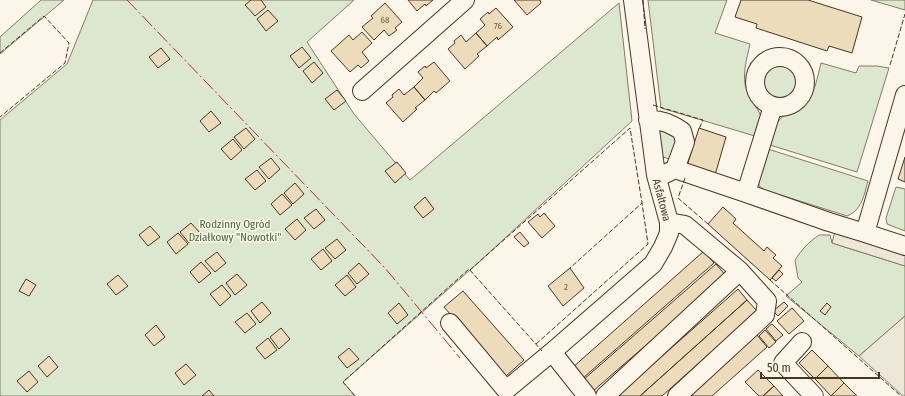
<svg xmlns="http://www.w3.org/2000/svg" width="905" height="396" font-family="'Fira Sans Condensed',sans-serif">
  <rect width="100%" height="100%" fill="#fbf6e9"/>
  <!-- green -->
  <path fill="#dce7d0" stroke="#887966" d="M41 0H64L0 54V37Z
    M93 0H354L307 42 354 114 410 180 619 3 632 121 479 262 343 382 355 396H0V120L67 64Z
    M648 0H727L715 33 750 44C747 58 741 77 747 91 750 100 757 107 761 116L755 136 661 108Z
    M871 0H905V10Z
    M821 63 856 73 859 66H877L889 68 857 172 770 145C772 137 774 126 780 119 787 112 798 111 806 103 815 93 818 75 821 63Z
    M759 83a20 20 0 1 1 40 0a20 20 0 1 1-40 0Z
    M659 125 667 126 679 142 669 159 660 156Z
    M768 149 868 181C864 195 862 210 847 216L765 190 759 186 758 177Z
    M896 187 905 189V231L887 224 886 218Z
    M819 235H830L832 243 905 266V316L859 356 786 296 802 282 798 278 795 260C802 249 809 242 819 235Z"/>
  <!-- parking -->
  <path fill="#ede7d9" stroke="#887966" d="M835 231 905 253V266L832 243Z
    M905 316V396H903L859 356Z"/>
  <!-- building -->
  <path fill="#ecdcbc" stroke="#4a3520" d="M251 0H261L266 7 255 16 245 5Z
    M408 0H433L426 6 425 4 417 11Z
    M514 0H540L541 3 527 15Z
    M741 0H808L862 17 852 53 829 46 827 51 756 28 757 24 735 17Z
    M385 3 402 22 395 28 397 30 389 36 384 30 374 40 362 27 373 18 371 16Z
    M496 8 513 27 498 40 497 37 487 46 476 33 485 25 480 19 488 12 489 14Z
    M268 10 278 21 266 31 257 19Z
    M362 32 372 43 362 52 369 61 361 68 358 65 350 72 331 51 349 35 353 40Z
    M476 33 487 46 477 54 479 56 465 69 448 49 455 43 454 41 461 35 466 42Z
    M302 47 311 58 299 68 290 56Z
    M161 48 170 59 158 68 149 57Z
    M314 62 323 73 312 83 303 71Z
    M434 62 450 81 436 93 434 91 425 100 414 87 423 78 418 72 425 66 426 68Z
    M414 87 425 100 415 108 417 109 403 122 386 103 393 97 392 95 399 89 404 95Z
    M337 90 346 101 334 110 325 99Z
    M211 111 221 123 209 132 200 121Z
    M246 128 255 139 244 149 234 137Z
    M699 128 726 137 715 175 687 166Z
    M233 139 242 150 231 160 221 149Z
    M905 157V182L898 179Z
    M271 158 280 169 269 179 259 167Z
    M397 162 406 173 395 183 385 171Z
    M257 170 266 181 255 190 245 179Z
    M295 183 304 194 293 204 284 193Z
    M282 194 292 205 280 215 271 204Z
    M425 197 434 209 423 218 414 207Z
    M723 207 736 219 733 223 764 251 767 247 776 255 773 258 782 266 770 280 708 224Z
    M316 209 325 220 314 229 304 218Z
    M544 213 555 226 542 238 528 222 538 214 540 217Z
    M297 219 306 230 295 240 285 229Z
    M191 223 201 234 189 243 180 232Z
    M150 226 160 237 148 246 139 235Z
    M520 232 529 243 524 247 514 237Z
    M178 233 188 244 176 254 167 242Z
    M337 239 346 250 335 259 325 248Z
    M323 249 332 261 321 270 311 259Z
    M704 251 714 263 582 379 572 368Z
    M217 252 226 263 215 272 205 261Z
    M201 262 211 273 199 283 190 272Z
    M359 263 369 274 357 284 348 273Z
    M716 264 726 276 593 391 583 380Z
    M570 268 584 288 563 306 548 286Z
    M779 270 783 274 776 281 772 278Z
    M237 274 247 285 235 295 226 283Z
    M118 275 128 286 116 295 107 284Z
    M347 275 356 287 345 296 335 285Z
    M26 279 36 285 29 296 19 291Z
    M222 285 231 296 220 306 210 294Z
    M738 289 747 300 640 396H617Z
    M463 291 524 360 505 377 444 307Z
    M747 300 757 311 662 396H640Z
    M262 302 271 313 260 323 251 311Z
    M784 302 788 306 778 316 773 311Z
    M399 303 408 315 397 324 388 313Z
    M827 303 831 307 825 315 820 311Z
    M792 308 804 321 789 334 777 321Z
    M247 313 256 324 245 333 235 322Z
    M772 324 783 335 776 341 766 329Z
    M156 325 165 337 154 346 145 335Z
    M281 328 290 339 279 349 270 337Z
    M765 330 776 342 769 348 759 336Z
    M757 335 767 347 712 396H689Z
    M268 338 277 350 265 359 256 348Z
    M349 348 359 359 347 368 338 357Z
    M812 350 828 366 815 379 799 363Z
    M49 356 58 367 47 377 38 366Z
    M186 364 196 375 184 385 175 373Z
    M828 366 844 383 831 396 815 379Z
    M758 370 774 386 763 396H759L745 382Z
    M29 371 38 382 27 392 17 381Z
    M844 383 857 396H831Z
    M774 386 783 396H763Z
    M209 390 214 396H202Z"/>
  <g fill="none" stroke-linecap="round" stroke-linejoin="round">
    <!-- minor casing -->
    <g stroke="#4a3520" stroke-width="20">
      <path id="minor" d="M755 82a25 25 0 1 1 50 0a25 25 0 1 1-50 0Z
        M362 91 465 0
        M773 106 746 193 829 222 865 233 905 95
        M648 120C661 119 671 124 682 131L685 142 675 169 665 174 656 175
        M675 169 746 193
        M865 233 905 246
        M450 323 506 390 552 352 653 264 663 247 669 233V222L656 175 633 0
        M802 342 783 363 814 396
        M552 352 587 396
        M605 396 740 271 685 225 669 222
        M677 396 765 315 767 301 740 271"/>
    </g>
    <!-- minor -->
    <use href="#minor" stroke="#fbf6e9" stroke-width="18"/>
    <!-- fence -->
    <path stroke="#4a3520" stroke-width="1" stroke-dasharray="5 2" stroke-linecap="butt" d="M643 0 645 29
      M0 53 44 16 69 43 65 63 0 117
      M890 65 905 14
      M653 105 703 120 699 129
      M685 178 678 198 708 224
      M470 270 630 128 642 203
      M770 280 901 396
      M536 344 648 244 642 203 570 268
      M355 396 343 382 469 269 542 351"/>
    <!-- power -->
    <path stroke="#c62828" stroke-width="1" stroke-dasharray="14 3 2 3" stroke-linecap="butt" d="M127 0 385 268 460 358"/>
  </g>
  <g text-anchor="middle" stroke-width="3" stroke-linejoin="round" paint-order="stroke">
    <!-- number labels -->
    <g font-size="9" fill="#725f47">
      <text x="385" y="23">68</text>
      <text x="498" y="29">76</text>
      <text x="566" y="290">2</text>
    </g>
    <!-- street labels -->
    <g font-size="11" fill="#4a3520" stroke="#fbf6e9">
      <text transform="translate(662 200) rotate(75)" y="4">Asfaltowa</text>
    </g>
    <!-- park labels -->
    <g font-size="11" fill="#436837" stroke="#fbf6e9">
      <text x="235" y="228">Rodzinny Ogród<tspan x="235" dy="13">Działkowy "Nowotki"</tspan></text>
    </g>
  </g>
  <!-- scale -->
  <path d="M761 372v6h118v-6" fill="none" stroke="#4a3520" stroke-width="2"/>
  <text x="767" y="372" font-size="12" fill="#4a3520" stroke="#fbf6e9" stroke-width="3" paint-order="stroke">50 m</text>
</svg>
